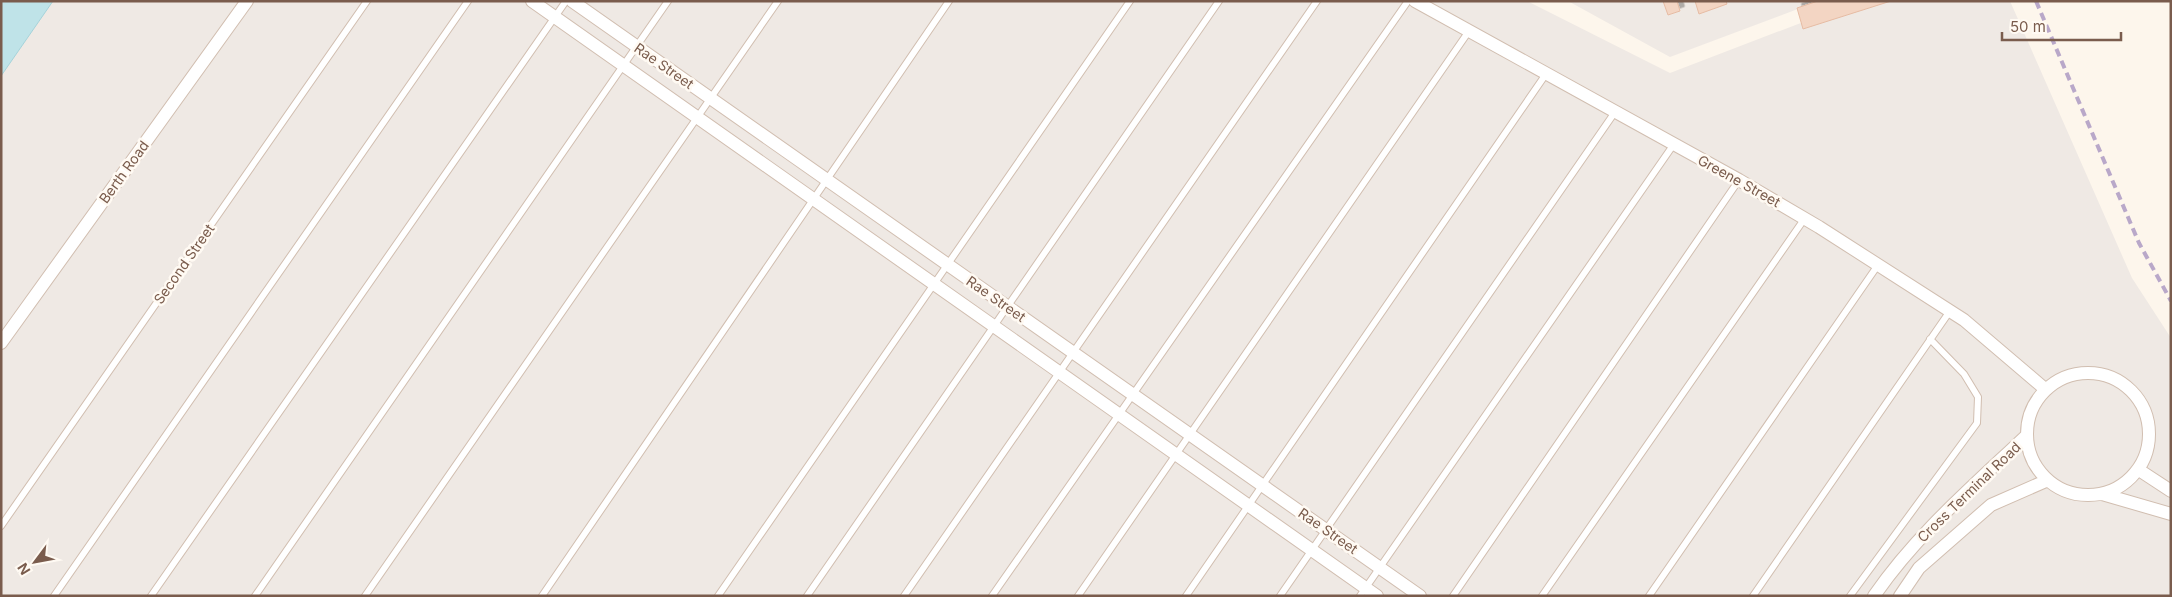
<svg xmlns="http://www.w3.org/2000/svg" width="2172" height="597" font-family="Inter,sans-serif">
  <defs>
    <filter id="shadow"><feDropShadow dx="4.5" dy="-4.5" stdDeviation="0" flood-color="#0004"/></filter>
  </defs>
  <rect width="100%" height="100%" fill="#fdf6ec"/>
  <!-- industrial -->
  <path fill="#efe9e4" d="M53 1H1527L1670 73 1858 1H2010L2132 278 2171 338V596H1V76Z
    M1568 1H1819L1670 57Z"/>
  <!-- water -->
  <path fill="#bfe3e8" stroke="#a5d3da" d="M1 1H53L1 76Z"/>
  <!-- building -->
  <path fill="#f3d5c3" stroke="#e6bba3" filter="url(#shadow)" d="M1663 1H1677L1680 11 1668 15Z
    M1695 1H1726L1727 4 1699 14Z
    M1818 1H1891L1803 29 1797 8Z"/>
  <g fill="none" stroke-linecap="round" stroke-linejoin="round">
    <!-- lane casing -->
    <g stroke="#d1beb0" stroke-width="8">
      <path id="lane" d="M1 526 367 1
        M54 596 468 1
        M151 596 566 1
        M255 596 668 1
        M365 596 778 1
        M542 596 949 1
        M718 596 1130 1
        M807 596 1219 1
        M904 596 1317 1
        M992 596 1408 1
        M1078 596 1469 31
        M1186 596 1546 74
        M1280 596 1615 112
        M1360 596 1674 144
        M1453 596 1739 180
        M1542 596 1805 218
        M1649 596 1878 265
        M1753 596 1950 311
        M1850 596 1977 423 1978 397 1964 374 1930 339"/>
    </g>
    <!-- street casing -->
    <g stroke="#d1beb0" stroke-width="14">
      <path id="street" d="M532 1 1377 596
        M572 1 1420 596
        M1415 1 1739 180 1819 227 1964 320 2045 389
        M1 343 247 1
        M2027 434a61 61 0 1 1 122 0a61 61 0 1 1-122 0Z
        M2139 470 2171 491
        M2102 494 2171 514
        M1874 596C1916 535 1972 487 2026 436
        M1900 596 1919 568 1991 505 2048 480"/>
    </g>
    <!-- lane -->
    <use href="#lane" stroke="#fff" stroke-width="6"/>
    <!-- street -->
    <use href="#street" stroke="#fff" stroke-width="12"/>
    <!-- rail -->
    <path stroke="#b9a8c9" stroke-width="4" stroke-dasharray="8 5" stroke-linecap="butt" d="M2036 1 2139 243 2171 301"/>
  </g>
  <g text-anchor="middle" stroke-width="5" stroke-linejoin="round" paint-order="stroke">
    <!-- street labels -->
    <g font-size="14" fill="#7a5c4d" stroke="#fffaf3">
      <text transform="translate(664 66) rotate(35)" y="5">Rae Street</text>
      <text transform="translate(124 172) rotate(-54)" y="5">Berth Road</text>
      <text transform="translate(1739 181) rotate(29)" y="5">Greene Street</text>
      <text transform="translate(184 264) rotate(-55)" y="5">Second Street</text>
      <text transform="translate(996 299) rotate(35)" y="5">Rae Street</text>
      <text transform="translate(1969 492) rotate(-44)" y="5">Cross Terminal Road</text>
      <text transform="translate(1328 531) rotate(35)" y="5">Rae Street</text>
    </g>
  </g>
  <!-- border -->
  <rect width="2172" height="597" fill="none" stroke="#7a5c4d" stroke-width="5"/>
  <!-- north arrow -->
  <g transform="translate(35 562) rotate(238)" stroke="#fffaf3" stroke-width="4" paint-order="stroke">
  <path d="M0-4L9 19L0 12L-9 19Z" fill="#7a5c4d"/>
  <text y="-8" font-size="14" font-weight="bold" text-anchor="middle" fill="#7a5c4d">N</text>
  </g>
  <!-- scale -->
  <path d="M2002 32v8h119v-8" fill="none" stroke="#7a5c4d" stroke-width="2.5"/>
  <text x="2010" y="32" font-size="15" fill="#7a5c4d" stroke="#fffaf3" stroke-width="4" paint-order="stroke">50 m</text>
</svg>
